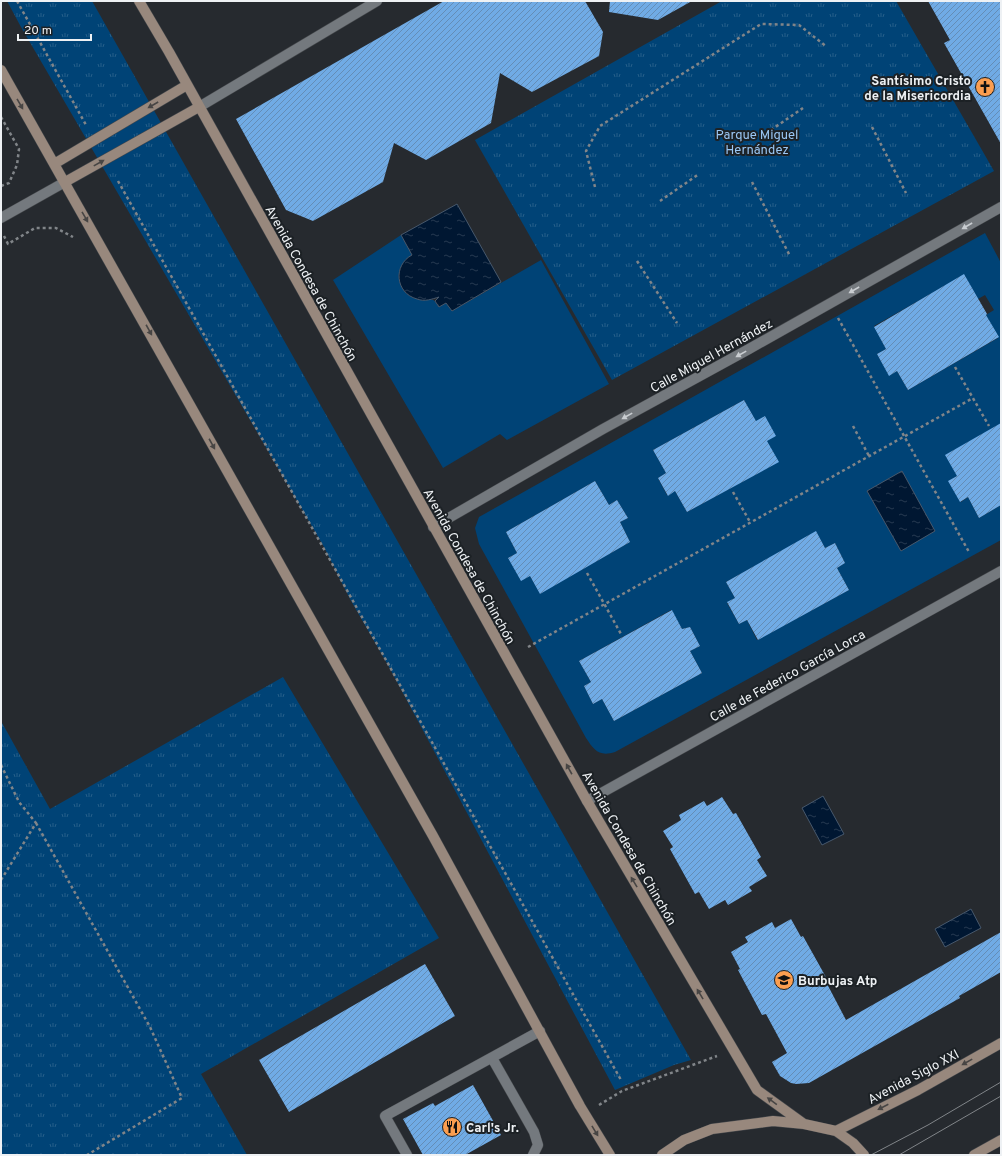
<svg xmlns="http://www.w3.org/2000/svg" width="1002" height="1156" font-family="Overpass,sans-serif">
  <defs>
    <pattern id="park-tufts" width="24" height="20" patternUnits="userSpaceOnUse"><rect width="24" height="20" fill="#004376"/><path d="M3 7l-1-3M5 7V3M7 7l1-3M15 17l-1-3M17 17v-4M19 17l1-3" fill="none" stroke="#265f8a"/></pattern>
    <pattern id="water-ripples" width="26" height="14" patternUnits="userSpaceOnUse"><rect width="26" height="14" fill="#001732"/><path d="M2 4q2-2 4 0t4 0M15 11q2-2 4 0t4 0" fill="none" stroke="#263950"/></pattern>
    <pattern id="building-hatch" width="6" height="6" patternUnits="userSpaceOnUse"><rect width="6" height="6" fill="#70abe5"/><path d="M-1 1l2-2M0 6l6-6M5 7l2-2" fill="none" stroke="#648db6"/></pattern>
  </defs>
  <rect width="100%" height="100%" fill="#262a2f"/>
  <!-- grass -->
  <path fill="#004376" fill-rule="evenodd" d="M985 233 1001 263V423L957 476 949 481 961 502 968 497 979 518 1001 505V540L615 752C599 757 594 750 586 738L479 544 475 528 479 517ZM964 275 978 299 985 295 994 310 986 315 998 338 908 390 897 371 889 375 877 354 886 349 874 326ZM744 400 778 462 687 512 675 491 667 495 658 478 666 473 653 450ZM595 481 609 505 617 500 628 518 620 522 630 542 540 593 530 576 508 558 517 553 506 532ZM816 532 825 548 835 543 845 563 837 568 849 590 757 640 747 620 739 624 727 603 735 598 726 582ZM671 610 682 629 690 627 700 646 690 651 702 673 614 721 602 699 593 704 584 686 591 682 579 661Z
    M401 235 412 255C409 257 405 260 403 264 393 277 402 295 417 299 422 301 428 298 433 300 436 301 437 305 439 307L446 303 452 311 541 260 609 384 507 440 500 434 443 468 333 280Z"/>
  <!-- park -->
  <path fill="url(#park-tufts)" d="M7 1H92L691 1060 674 1065 615 1090 388 665 350 599 324 547 21 27Z
    M722 1H896L994 171 612 380 475 140Z
    M283 677 439 938 201 1074 247 1155H1V721L50 809Z"/>
  <!-- water -->
  <path fill="url(#water-ripples)" stroke="#47586c" d="M457 204 501 282 452 311 446 303 439 307 435 301 439 297C432 299 425 302 417 299 395 293 393 265 412 255L401 235Z
    M902 471 935 531 901 551 867 491Z
    M823 796 844 834 822 845 802 808Z
    M971 909 981 928 945 947 935 929Z"/>
  <!-- building -->
  <path fill="url(#building-hatch)" d="M444 1H585L603 32 599 56 532 92 500 73 491 123 426 160 394 143 383 182 313 221 286 210 236 119Z
    M610 1H692L658 20 609 12Z
    M928 1H1001V144L944 43 950 40Z
    M964 274 987 314 986 315 999 337 908 390 897 371 889 376 877 354 886 349 874 327Z
    M744 400 756 421 765 416 776 436 767 441 779 462 687 512 675 491 668 496 658 478 666 473 653 450Z
    M1001 423V505L979 518 968 497 960 502 948 481 957 476 945 455Z
    M595 481 609 505 617 500 628 518 620 522 630 542 540 594 530 576 521 581 508 558 517 553 506 532Z
    M816 531 825 548 835 543 845 563 837 568 849 590 758 640 747 620 739 624 727 602 735 598 726 582Z
    M672 610 682 629 690 627 700 646 690 651 702 673 614 721 602 699 593 704 584 686 591 682 579 661Z
    M722 797 733 814 736 813 761 857 757 860 767 876 749 887 752 891 728 905 725 900 709 909 699 892 695 894 670 849 673 847 663 831 681 820 679 815 704 801 707 806Z
    M791 919 801 937 803 936 827 979 825 980 846 1020 1001 932V972L959 996 960 998 809 1083 796 1084 791 1083 780 1076 772 1062 787 1053 766 1014 762 1015 738 970 740 969 731 952 748 942 745 937 772 922 775 928Z
    M425 964 455 1016 289 1112 259 1060Z
    M473 1085 501 1135 465 1155H423L403 1119 433 1103 435 1106Z"/>
  <g fill="none" stroke-linecap="round" stroke-linejoin="round">
    <!-- lane casing -->
    <g stroke="#45484c" stroke-width="11">
      <path id="lane" d="M492 1058 534 1132 538 1145 533 1155
        M407 1155 385 1116 540 1031"/>
    </g>
    <!-- street casing -->
    <g stroke="#45484c" stroke-width="11">
      <path id="street" d="M199 107 377 1
        M1 218 65 182
        M433 527 603 429 749 349 1001 207
        M587 801 1001 571"/>
    </g>
    <!-- secondary casing -->
    <g stroke="#45484c" stroke-width="11">
      <path id="secondary" d="M139 1 169 52 587 801 730 1044 757 1090 804 1124
        M1 70 433 836 580 1106 610 1155
        M54 164 187 85
        M65 182 199 107
        M836 1131 918 1090 1001 1043
        M662 1155 684 1140 712 1129 773 1121 804 1124 836 1131 853 1143 864 1155
        M974 1155 1001 1140"/>
    </g>
    <!-- path -->
    <path stroke="#818589" stroke-width="2.5" stroke-dasharray="3 3" stroke-linecap="butt" d="M17 1 86 125
      M1 117 19 149 17 165 9 183 1 186
      M872 127 906 193
      M771 130 803 108
      M118 181 621 1080
      M752 182 790 256
      M595 187 586 151 600 126 761 24 799 25 827 47
      M660 201 699 174
      M4 236 8 244 35 228H56L73 237
      M637 261 677 323
      M838 318 969 552
      M955 367 989 426
      M853 426 869 456
      M733 492 750 522
      M587 573 621 634
      M528 647 973 398
      M1 765 19 802 36 823 1 880
      M36 823 150 1027 182 1098 87 1155
      M599 1105 622 1091 717 1056"/>
    <!-- lane -->
    <use href="#lane" stroke="#74797e" stroke-width="10"/>
    <!-- street -->
    <use href="#street" stroke="#74797e" stroke-width="10"/>
    <!-- secondary -->
    <use href="#secondary" stroke="#98887d" stroke-width="10"/>
    <!-- tram -->
    <path stroke="#818589" stroke-width="1" d="M871 1155 928 1125 1001 1082
      M899 1155 1001 1096"/>
  </g>
  <!-- one-way arrows -->
  <defs><path id="oneway-solid" d="M-6-.8H1V-3.2L6.5 0L1 3.2V.8H-6Z"/></defs>
  <g fill="#474544">
    <use href="#oneway-solid" transform="translate(20 104) rotate(60)"/>
    <use href="#oneway-solid" transform="translate(153 105) rotate(150)"/>
    <use href="#oneway-solid" transform="translate(99 163) rotate(-29)"/>
    <use href="#oneway-solid" transform="translate(85 217) rotate(60)"/>
    <use href="#oneway-solid" transform="translate(149 330) rotate(61)"/>
    <use href="#oneway-solid" transform="translate(212 444) rotate(61)"/>
    <use href="#oneway-solid" transform="translate(569 769) rotate(-119)"/>
    <use href="#oneway-solid" transform="translate(634 882) rotate(-121)"/>
    <use href="#oneway-solid" transform="translate(700 994) rotate(-121)"/>
    <use href="#oneway-solid" transform="translate(967 1062) rotate(151)"/>
    <use href="#oneway-solid" transform="translate(772 1101) rotate(-144)"/>
    <use href="#oneway-solid" transform="translate(883 1107) rotate(153)"/>
    <use href="#oneway-solid" transform="translate(595 1131) rotate(59)"/>
  </g>
  <g fill="#c9cdd1">
    <use href="#oneway-solid" transform="translate(967 226) rotate(150)"/>
    <use href="#oneway-solid" transform="translate(854 290) rotate(150)"/>
    <use href="#oneway-solid" transform="translate(741 354) rotate(151)"/>
    <use href="#oneway-solid" transform="translate(627 416) rotate(151)"/>
  </g>
  <!-- icons -->
  <defs>
    <g id="church-disc" transform="scale(1)"><circle r="9.5" fill="#fb9e50" stroke="#1c2125"/><path d="M-1.2-6h2.4v3.5h3.3v2.4h-3.3V6h-2.4V-.1h-3.3v-2.4h3.3Z" fill="#111"/></g>
    <g id="school-disc" transform="scale(1)"><circle r="9.5" fill="#fb9e50" stroke="#1c2125"/><path d="M0-5L7-2L0 1L-7-2ZM-4 1L0 2.5L4 1V4Q0 6-4 4Z" fill="#111"/></g>
    <g id="restaurant-disc" transform="scale(1)"><circle r="9.5" fill="#fb9e50" stroke="#1c2125"/><path d="M-5-6h1v4h1v-4h1v4h1v-4h1v5L-1.5 .5V6h-2V.5L-5-1ZM5-6V6H3V1.5H1.5Q1.5-4 5-6Z" fill="#111"/></g>
  </defs>
  <g fill-rule="evenodd">
    <use href="#church-disc" x="985" y="87"/>
    <use href="#school-disc" x="784" y="980"/>
    <use href="#restaurant-disc" x="452" y="1127"/>
  </g>
  <g text-anchor="middle" stroke-width="4" stroke-linejoin="round" paint-order="stroke">
    <!-- poi labels -->
    <g font-size="13" font-weight="bold" fill="#eef1f4" stroke="#1c2125" text-anchor="start">
      <text x="971" y="85" text-anchor="end">Santísimo Cristo<tspan x="971" dy="15">de la Misericordia</tspan></text>
      <text x="798" y="985">Burbujas Atp</text>
      <text x="466" y="1132">Carl's Jr.</text>
    </g>
    <!-- park labels -->
    <g font-size="13" fill="#9ac7f5" stroke="#1c2125">
      <text x="757" y="139">Parque Miguel<tspan x="757" dy="15">Hernández</tspan></text>
    </g>
    <!-- street labels -->
    <g font-size="13" fill="#eef1f4" stroke="#1c2125">
      <text transform="translate(312 283) rotate(61)" y="5">Avenida Condesa de Chinchón</text>
      <text transform="translate(711 355) rotate(-29)" y="5">Calle Miguel Hernández</text>
      <text transform="translate(470 566) rotate(61)" y="5">Avenida Condesa de Chinchón</text>
      <text transform="translate(787 675) rotate(-29)" y="5">Calle de Federico García Lorca</text>
      <text transform="translate(630 848) rotate(60)" y="5">Avenida Condesa de Chinchón</text>
      <text transform="translate(913 1076) rotate(-28)" y="5">Avenida Siglo XXI</text>
    </g>
  </g>
  <!-- border -->
  <rect width="1002" height="1156" fill="none" stroke="#eef1f4" stroke-width="4"/>
  <!-- scale -->
  <path d="M18 34v6h73v-6" fill="none" stroke="#eef1f4" stroke-width="2"/>
  <text x="24" y="34" font-size="12" fill="#eef1f4" stroke="#1c2125" stroke-width="3" paint-order="stroke">20 m</text>
</svg>
